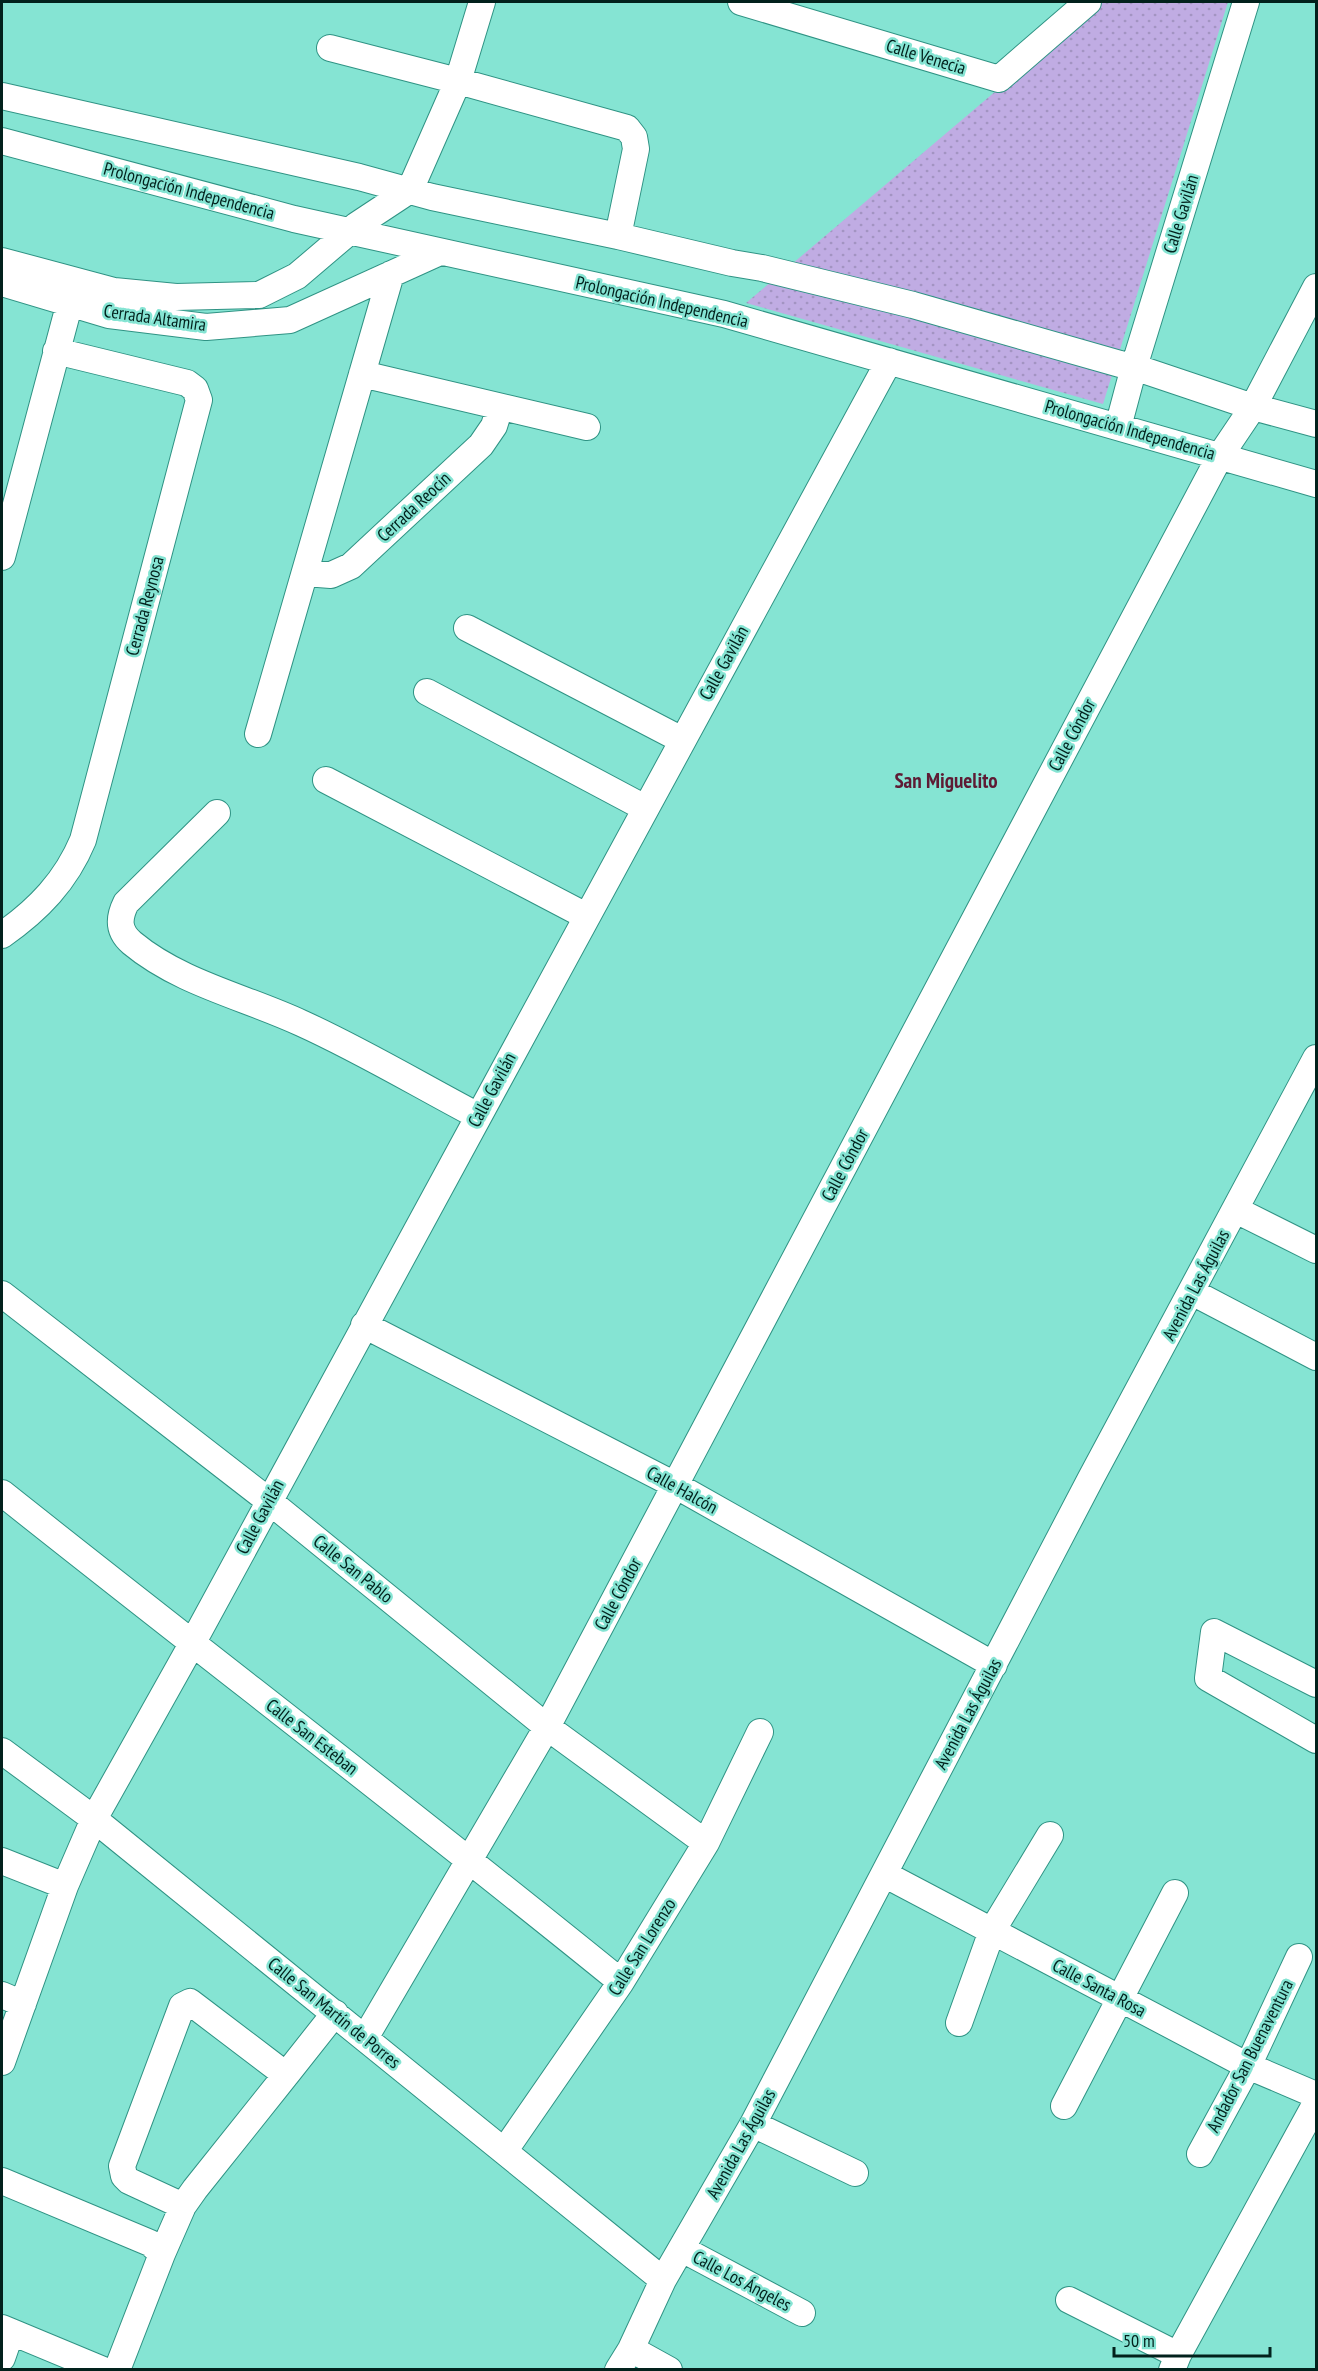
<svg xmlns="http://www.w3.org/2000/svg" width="1318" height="2371" font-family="'PT Sans Narrow',sans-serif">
  <defs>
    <pattern id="grass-dots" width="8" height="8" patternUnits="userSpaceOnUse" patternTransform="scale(1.5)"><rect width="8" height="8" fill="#c0ace3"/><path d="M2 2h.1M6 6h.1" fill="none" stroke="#a394c2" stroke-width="1.8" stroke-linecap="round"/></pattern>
  </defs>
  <rect width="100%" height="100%" fill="#85e4d3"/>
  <!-- grass -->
  <path fill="url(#grass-dots)" d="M1101 2H1228L1103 404 746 303Z"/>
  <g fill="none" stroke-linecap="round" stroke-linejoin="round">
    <!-- minor casing -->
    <g stroke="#2f9384" stroke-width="28">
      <path id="minor" d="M741 2 999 79 1088 2
        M330 48 458 81 627 128 634 137 636 149 618 236
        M2 96 359 177 432 197 618 236 732 263 762 268 913 305 1120 364 1134 367 1253 407 1316 424
        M2 141 294 219 724 314 1316 484
        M2 261 114 291 176 297 259 295 297 276 357 225 410 190 458 81 482 2
        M2 283 109 315 206 327 290 320 440 252
        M362 374 587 427
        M1118 427 1134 367 1246 2
        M2 557 74 287
        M305 573 331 575 351 566 481 445 494 426 500 407
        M467 628 682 740
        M427 692 645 808
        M258 734 391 274
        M326 780 586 916
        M217 813 126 903C118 919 118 931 132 943 180 983 245 997 301 1023 361 1050 419 1085 478 1116
        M2 935C38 910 66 881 83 840L199 400 195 389 187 383 56 351
        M1236 1210 1316 1250
        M1192 1292 1316 1357
        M2 1294 269 1501 547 1727 706 1843
        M364 1325 675 1485 994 1665
        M2 1493C208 1657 417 1816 621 1982
        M1316 1684 1214 1632 1208 1678 1316 1740
        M2 1751 94 1819 663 2280
        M2 1861 65 1886
        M884 1874 1248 2066 1316 2095
        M2 1995 23 2004
        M959 2023 992 1931 1050 1835
        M365 2038 547 1727 1220 456 1253 407 1316 287
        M2 2062 65 1886 94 1819 192 1644 889 361
        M286 2075 335 2013
        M1064 2106 1175 1893
        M753 2124 855 2173
        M505 2150 621 1982 706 1843 760 1732
        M1200 2154 1248 2066 1299 1957
        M2 2181 150 2243 162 2254 117 2370
        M682 2249 802 2313
        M162 2254 183 2206 195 2189 286 2075 190 2002 182 2006 122 2166 124 2176 129 2181 183 2206
        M1069 2300 1178 2355
        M2 2328 103 2370
        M631 2349 669 2370
        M2 2358 11 2332
        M618 2370 631 2349 663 2280 753 2124 1091 1478 1316 1058
        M1172 2370 1178 2355 1316 2103"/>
    </g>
    <!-- minor -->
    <use href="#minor" stroke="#fff" stroke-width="26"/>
  </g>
  <g text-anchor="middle" stroke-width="5" stroke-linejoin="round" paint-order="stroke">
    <!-- street labels -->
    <g font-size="18" fill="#02211c" stroke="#85e4d3">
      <text transform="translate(926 57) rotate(17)" y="6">Calle Venecia</text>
      <text transform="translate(189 191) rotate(15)" y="6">Prolongación Independencia</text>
      <text transform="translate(1181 214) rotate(-73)" y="6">Calle Gavilán</text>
      <text transform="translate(662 302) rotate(13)" y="6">Prolongación Independencia</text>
      <text transform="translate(155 318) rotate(8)" y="6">Cerrada Altamira</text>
      <text transform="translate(1130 430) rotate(16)" y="6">Prolongación Independencia</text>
      <text transform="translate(414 507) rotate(-43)" y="6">Cerrada Reocín</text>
      <text transform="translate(145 606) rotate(-75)" y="6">Cerrada Reynosa</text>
      <text transform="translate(724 663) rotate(-61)" y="6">Calle Gavilán</text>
      <text transform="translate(1072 735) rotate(-62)" y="6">Calle Cóndor</text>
      <text transform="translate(492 1090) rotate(-62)" y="6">Calle Gavilán</text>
      <text transform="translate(845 1165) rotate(-62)" y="6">Calle Cóndor</text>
      <text transform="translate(1196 1285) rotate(-62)" y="6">Avenida Las Águilas</text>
      <text transform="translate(682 1490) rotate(29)" y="6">Calle Halcón</text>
      <text transform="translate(260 1517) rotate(-62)" y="6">Calle Gavilán</text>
      <text transform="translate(353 1569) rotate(39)" y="6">Calle San Pablo</text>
      <text transform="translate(618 1594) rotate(-62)" y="6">Calle Cóndor</text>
      <text transform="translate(968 1714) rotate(-62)" y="6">Avenida Las Águilas</text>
      <text transform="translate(312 1737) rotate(38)" y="6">Calle San Esteban</text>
      <text transform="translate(642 1947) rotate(-58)" y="6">Calle San Lorenzo</text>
      <text transform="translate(1099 1988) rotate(28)" y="6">Calle Santa Rosa</text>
      <text transform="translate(334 2013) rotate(39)" y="6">Calle San Martín de Porres</text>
      <text transform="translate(1250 2056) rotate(-63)" y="6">Andador San Buenaventura</text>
      <text transform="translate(741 2144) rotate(-61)" y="6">Avenida Las Águilas</text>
      <text transform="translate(742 2281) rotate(28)" y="6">Calle Los Ángeles</text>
    </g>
    <!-- quarter labels -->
    <g font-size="21" font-weight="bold" fill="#5e1b34" stroke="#85e4d3">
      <text x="946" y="788">San Miguelito</text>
    </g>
  </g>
  <!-- border -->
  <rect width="1318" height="2371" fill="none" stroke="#02211c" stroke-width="6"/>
  <!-- scale -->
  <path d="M1114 2347v9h156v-9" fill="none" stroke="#02211c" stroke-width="3"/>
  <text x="1123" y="2347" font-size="18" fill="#02211c" stroke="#85e4d3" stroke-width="4.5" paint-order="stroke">50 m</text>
</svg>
